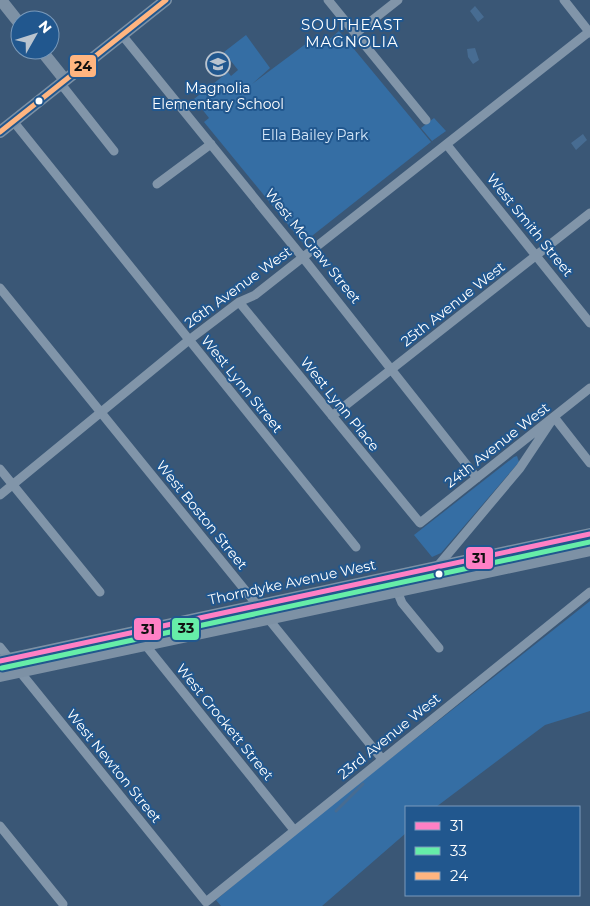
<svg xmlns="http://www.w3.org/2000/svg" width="590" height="906" font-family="Montserrat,sans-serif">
  <rect width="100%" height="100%" fill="#3a5776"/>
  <!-- green -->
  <path fill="#356ea4" d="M339 31 431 142 303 243 204 122 209 118 194 99 228 72 231 76 238 70 224 52 246 35 270 68 252 84 311 40 318 49Z
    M434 118 446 131 432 141 421 128Z
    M517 456 519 462 441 553 432 557 414 535 514 457Z
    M590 540V546L459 573 458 571 460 567Z
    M386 584 389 587 275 613 273 609Z
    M590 601V711L545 725 436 807H406V833L322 906H221L216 900 296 833Z
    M249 614 254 617 150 639 151 635Z
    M135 637 139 641 28 666V662Z"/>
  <!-- water -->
  <path fill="#476c92" d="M475 6 484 17 478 22 470 11Z
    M475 48 479 60 473 64 468 57 467 49Z
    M583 134 587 140 576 150 571 143Z"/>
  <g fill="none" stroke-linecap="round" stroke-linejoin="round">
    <!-- stream -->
    <path stroke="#476c92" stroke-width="3" d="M336 811 363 784"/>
    <!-- street -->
    <path stroke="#8195a9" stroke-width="9" d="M328 0 426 120
      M564 0 590 33
      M356 33 398 0
      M122 35 308 264 477 478
      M61 84 114 151
      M13 121 356 547
      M447 145 590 323
      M157 184 211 144
      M0 288 382 759
      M239 302 420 523 590 388
      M332 416 590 213
      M0 469 100 592
      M0 495 189 340 239 302 255 295 590 31
      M391 576 402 603 439 648
      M436 583 437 567 520 468 554 417 590 463
      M135 632 294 830
      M0 647 206 902 590 592
      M0 826 63 904"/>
    <!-- secondary -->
    <path stroke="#7d91a5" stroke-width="12" d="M1 0 20 24
      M41 50 65 80
      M0 132 166 0
      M0 661 590 534
      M0 676 590 550"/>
    <!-- bus-1 casing -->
    <g stroke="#21578e" stroke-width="9">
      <path id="bus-1" d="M0 661 590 534"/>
    </g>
    <!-- bus-2 casing -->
    <g stroke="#21578e" stroke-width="9">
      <path id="bus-2" d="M2 668 590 542"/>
    </g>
    <!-- bus-3 casing -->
    <g stroke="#21578e" stroke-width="9">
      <path id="bus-3" d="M0 132 166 0"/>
    </g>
    <!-- bus-1 -->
    <use href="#bus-1" stroke="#ff80c5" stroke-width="5"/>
    <!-- bus-2 -->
    <use href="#bus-2" stroke="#66eda8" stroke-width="5"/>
    <!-- bus-3 -->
    <use href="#bus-3" stroke="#ffb580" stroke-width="5"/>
  </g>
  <!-- icons -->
  <defs>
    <g id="school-ring" transform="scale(1.25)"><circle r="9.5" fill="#21578e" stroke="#bac4cf" stroke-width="1.5"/><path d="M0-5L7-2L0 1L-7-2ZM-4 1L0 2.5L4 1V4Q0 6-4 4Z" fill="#bac4cf"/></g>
  </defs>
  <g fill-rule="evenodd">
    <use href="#school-ring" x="218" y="64"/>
  </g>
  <!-- markers -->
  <g fill="#fff" stroke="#21578e" stroke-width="2">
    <circle cx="39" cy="101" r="4.5"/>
    <circle cx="439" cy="574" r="4.5"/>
  </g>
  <g text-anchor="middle" stroke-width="4" stroke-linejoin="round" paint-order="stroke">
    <!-- poi labels -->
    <g font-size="14" fill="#fff" stroke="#21578e">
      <text x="218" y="93">Magnolia<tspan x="218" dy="16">Elementary School</tspan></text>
    </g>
    <!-- park labels -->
    <g font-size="14" fill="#d5e7f9" stroke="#21578e">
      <text x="315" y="140">Ella Bailey Park</text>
    </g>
    <!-- street labels -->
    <g font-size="14" fill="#fff" stroke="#21578e">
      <text transform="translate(530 225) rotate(51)" y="5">West Smith Street</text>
      <text transform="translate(313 246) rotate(51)" y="5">West McGraw Street</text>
      <text transform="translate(238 287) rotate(-36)" y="5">26th Avenue West</text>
      <text transform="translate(453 304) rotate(-38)" y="5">25th Avenue West</text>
      <text transform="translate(242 384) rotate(51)" y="5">West Lynn Street</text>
      <text transform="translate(340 404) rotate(51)" y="5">West Lynn Place</text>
      <text transform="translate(497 445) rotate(-38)" y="5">24th Avenue West</text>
      <text transform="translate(202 515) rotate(51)" y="5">West Boston Street</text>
      <text transform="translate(292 582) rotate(-12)" y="5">Thorndyke Avenue West</text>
      <text transform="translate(225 722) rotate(51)" y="5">West Crockett Street</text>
      <text transform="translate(389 736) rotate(-39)" y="5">23rd Avenue West</text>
      <text transform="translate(114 766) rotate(51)" y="5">West Newton Street</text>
    </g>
    <!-- neighbourhood labels -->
    <g font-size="15" letter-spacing="1" fill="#fff" stroke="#21578e">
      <text x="352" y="30">SOUTHEAST<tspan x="352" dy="17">MAGNOLIA</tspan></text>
    </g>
  </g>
  <g stroke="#21578e" stroke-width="2">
    <rect x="69" y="54" width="28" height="24" rx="5" fill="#ffb580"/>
    <rect x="465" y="546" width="29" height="24" rx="5" fill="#ff80c5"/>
    <rect x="171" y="617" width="29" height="24" rx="5" fill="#66eda8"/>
    <rect x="133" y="617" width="29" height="24" rx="5" fill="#ff80c5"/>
  </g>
  <g font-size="14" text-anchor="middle" font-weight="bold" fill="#111">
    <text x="83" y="71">24</text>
    <text x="479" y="563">31</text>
    <text x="186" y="633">33</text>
    <text x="148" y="634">31</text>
  </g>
  <!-- legend -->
  <rect x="405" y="806" width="175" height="90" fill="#21578e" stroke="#7a9abb"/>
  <rect x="415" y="822" width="25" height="8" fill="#ff80c5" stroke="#7a9abb"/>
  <text x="450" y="831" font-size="15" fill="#ffffff">31</text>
  <rect x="415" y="847" width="25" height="8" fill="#66eda8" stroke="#7a9abb"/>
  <text x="450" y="856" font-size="15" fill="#ffffff">33</text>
  <rect x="415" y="872" width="25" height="8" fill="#ffb580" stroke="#7a9abb"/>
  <text x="450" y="881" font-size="15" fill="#ffffff">24</text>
  <!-- north arrow -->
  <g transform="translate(35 35) rotate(51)"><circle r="24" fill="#21578e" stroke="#7a9abb"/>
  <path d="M0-4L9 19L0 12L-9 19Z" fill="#bac4cf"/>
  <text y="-8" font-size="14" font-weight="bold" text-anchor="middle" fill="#ffffff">N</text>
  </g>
</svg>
